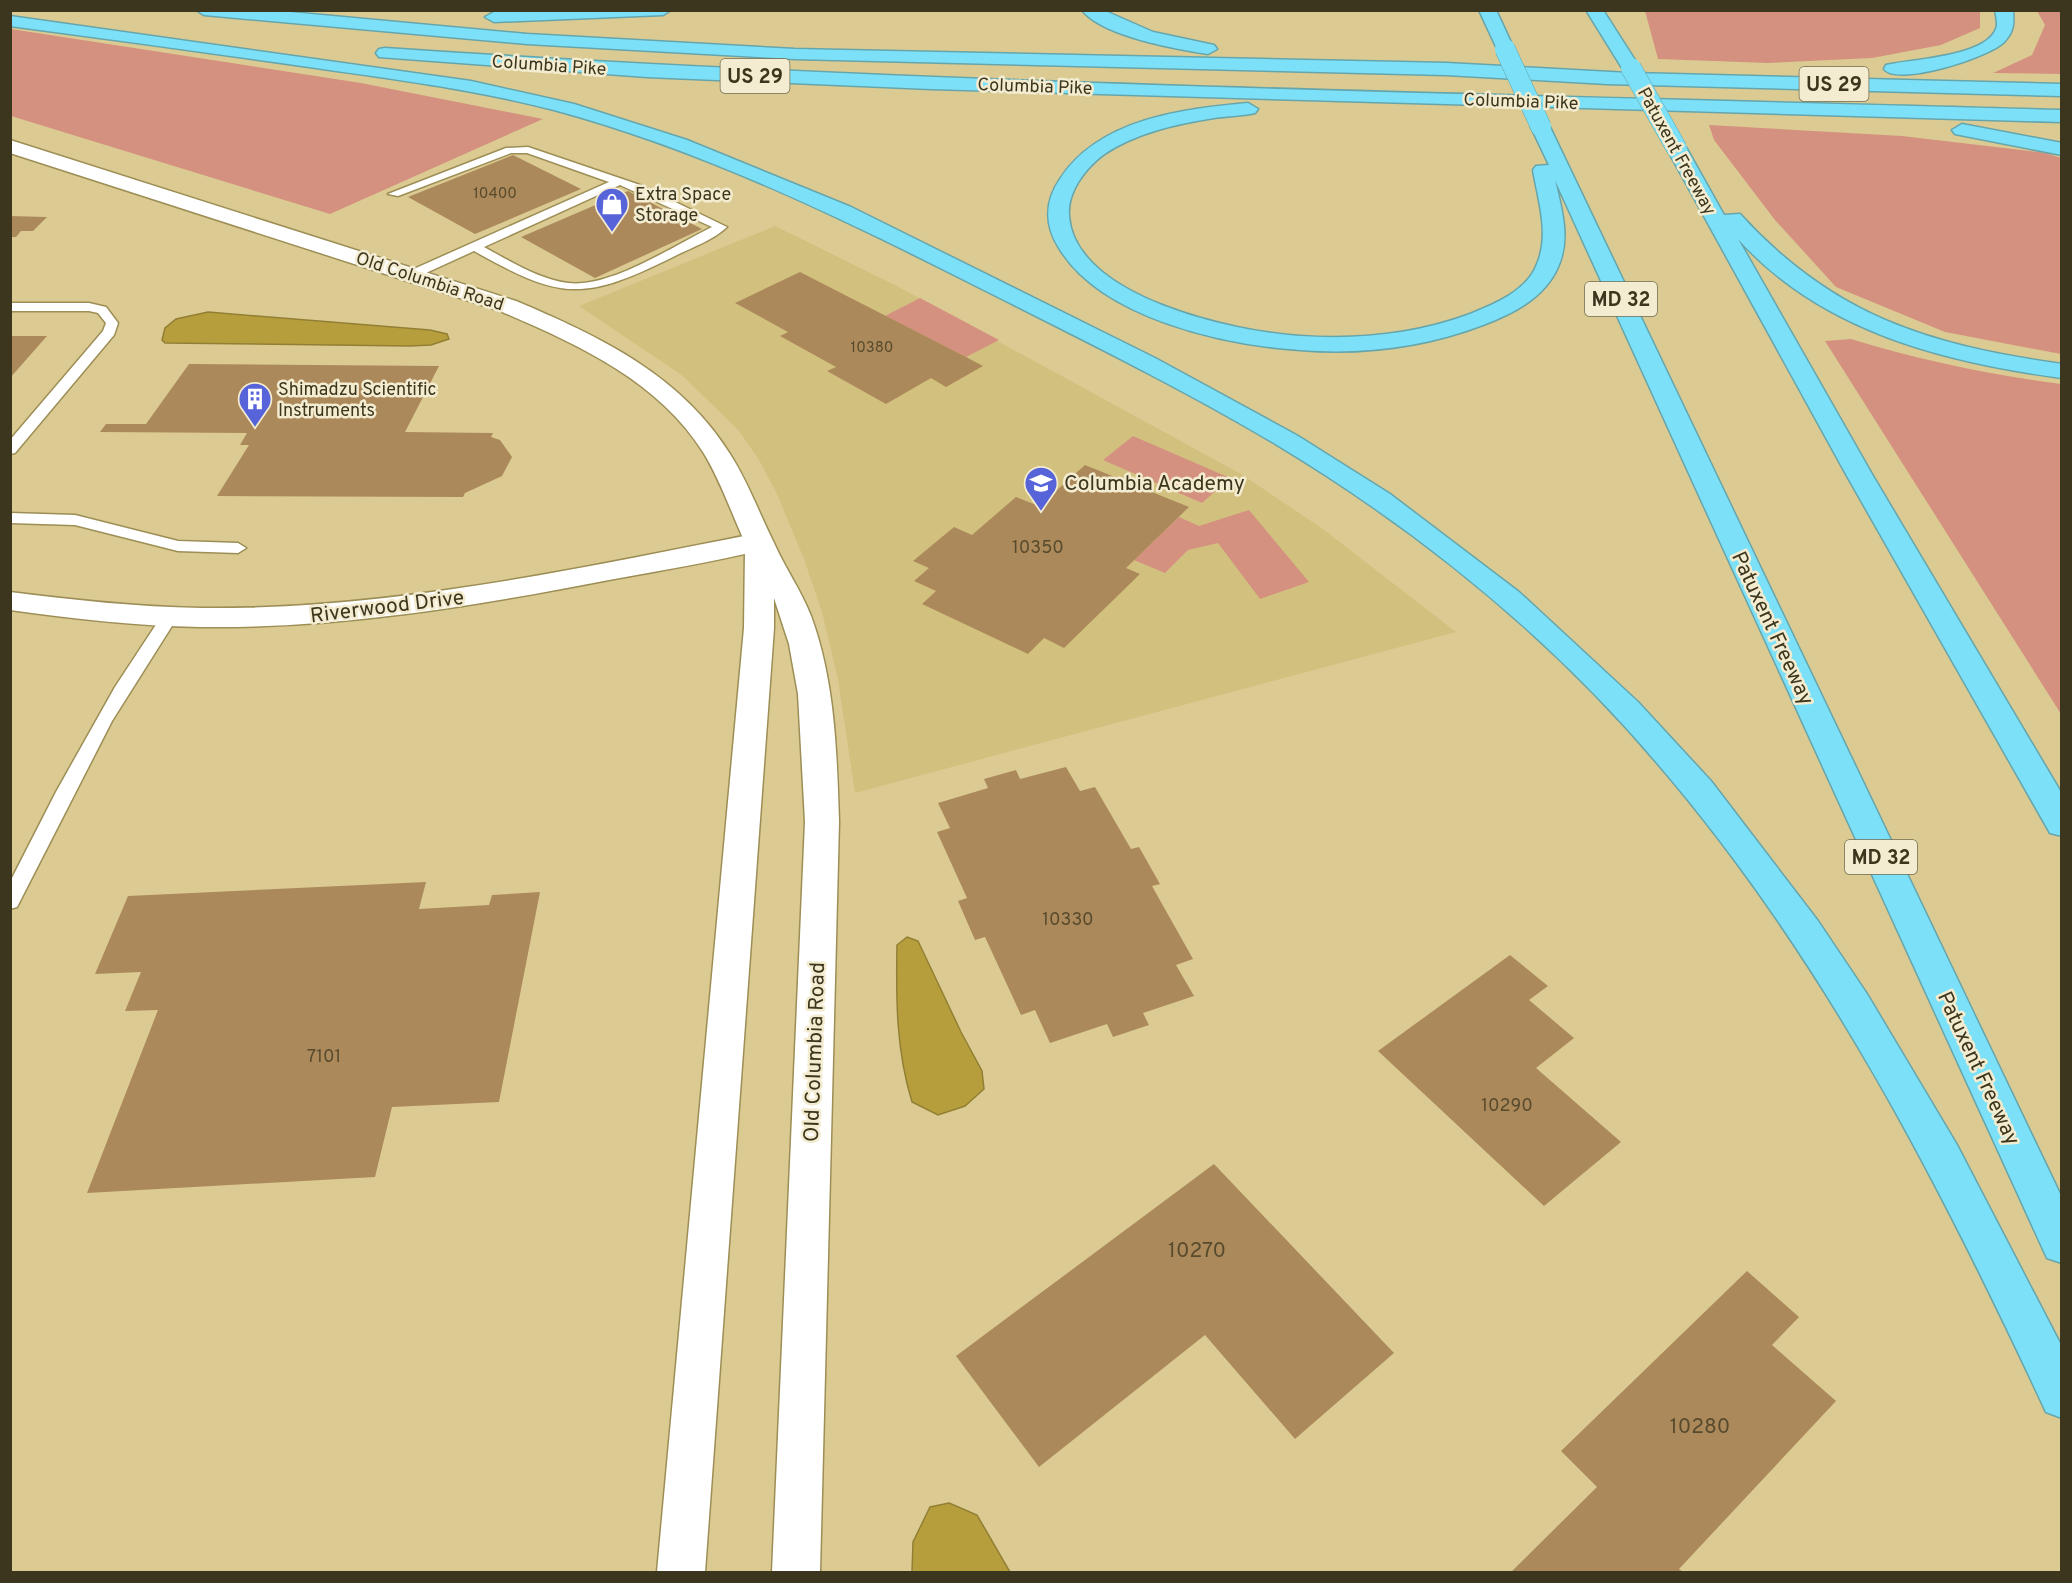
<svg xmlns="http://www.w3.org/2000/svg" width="2072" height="1583" font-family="Overpass,sans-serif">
  <rect width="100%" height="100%" fill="#dbcb92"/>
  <!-- built -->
  <path fill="#d2c07f" d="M775 226 897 286 1241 474 1323 529 1456 632 855 793 838 680 822 612 804 559 777 494 759 460 739 431 683 376 579 306Z"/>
  <!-- green -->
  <path fill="#d59180" d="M1645 11 1980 10V28L1941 45 1872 58 1768 63 1658 59Z
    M2037 11H2061V74L1993 73 2032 55 2045 25Z
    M11 29 361 83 543 119 330 214 11 116Z
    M1709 125 1902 136 2046 153 2061 158V354L1945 332 1836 287 1775 220 1714 140Z
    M920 298 999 340 966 357 885 316Z
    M1851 339C1920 360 1990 375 2061 384V714L1825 341Z
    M1133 436 1230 478 1202 503 1103 460Z
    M1249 510 1309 582 1260 599 1218 543 1188 550 1165 573 1134 560 1179 517 1199 526Z"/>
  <!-- water -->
  <path fill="#b79e3d" stroke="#927f34" stroke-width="1.5" d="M208 312 430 330 447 334 449 339 431 345 410 346 165 343 162 340 165 328 176 319Z
    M907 937 918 941 961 1032 982 1071 984 1089 965 1106 938 1115 912 1102C896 1050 896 999 897 945Z
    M949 1503 977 1515 1010 1572H912L913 1542 930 1507Z"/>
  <!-- building -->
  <path fill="#ac895a" d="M513 155 581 189 475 234 408 197Z
    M628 191 702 229 595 278 521 237Z
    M10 216 47 217 33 231H21L16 237H10Z
    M800 272 966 357 983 366 946 387 931 378 886 404 827 371 836 367 780 336 788 332 735 303Z
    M10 336H47L10 378Z
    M189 364 439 366 405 432 493 433 491 437 500 440 512 457 502 476 465 493 463 497 217 496 249 445H240L247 433 100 432 106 424H146Z
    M1085 465 1189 507 1126 568 1140 574 1064 648 1044 638 1028 654 922 604 936 591 914 581 929 568 913 561 954 527 972 535 1016 497 1039 506Z
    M1066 767 1080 791 1095 787 1131 849 1139 847 1160 884 1152 886 1193 959 1176 965 1194 996 1143 1013 1149 1025 1113 1037 1107 1024 1050 1043 1035 1010 1021 1015 985 937 975 940 958 901 967 898 937 832 950 828 938 803 988 788 984 779 1016 770 1020 779Z
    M426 882 419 909 489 905 492 895 540 892 499 1102 392 1107 375 1177 87 1193 158 1010 125 1011 141 972 95 974 128 896Z
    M1510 955 1548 986 1529 1000 1574 1038 1536 1068 1621 1142 1544 1206 1378 1051Z
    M1214 1164 1394 1353 1295 1439 1205 1335 1039 1467 956 1356Z
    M1747 1271 1799 1317 1772 1345 1836 1401 1679 1569 1683 1572H1511L1597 1487 1561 1451Z"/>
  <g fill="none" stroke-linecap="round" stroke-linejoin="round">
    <!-- service casing -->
    <g stroke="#9d8e56" stroke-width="3">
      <path id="service" d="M528 147 640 185 727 227C714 240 688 249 671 258 582 302 560 299 474 251L415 278H407V272L609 182 527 153H511L398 196 388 194 506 148ZM620 185 712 227C673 246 611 288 568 283 538 279 510 261 484 247Z
        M10 303H89L106 307 118 323 114 335 15 453 10 454V440L103 331 106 323 98 313 89 311H10Z
        M10 513 75 515 178 541 238 543 246 548 238 553 178 551 75 525 10 523Z
        M169 613 177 618 112 721 17 907 10 909V882L56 792 115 687 163 614Z"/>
    </g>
    <!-- minor casing -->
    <g stroke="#9d8e56" stroke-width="3">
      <path id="minor" d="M759 533 769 536 773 542 769 548C716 562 662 570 609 580 475 606 337 629 200 627 136 626 74 619 10 610V592C74 600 137 607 201 608 389 610 575 569 759 533Z"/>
    </g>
    <!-- tertiary casing -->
    <g stroke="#9d8e56" stroke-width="3">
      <path id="tertiary" d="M10 140 516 301C599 336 681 375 730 454 748 482 759 513 774 543 785 568 801 590 811 616 835 681 837 753 839 822L820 1572H772L805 822 798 694 789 644 774 598V628L705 1572H657L744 628 745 550 747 547C732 515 721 481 703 452 658 380 575 343 500 311L10 153Z"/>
    </g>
    <!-- motorway casing -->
    <g stroke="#66a5ac" stroke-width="3">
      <path id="motorway" d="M196 10H268L527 34 795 49 1446 63 1629 73 1622 68 1586 10H1603L1640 68 1633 73 2062 84V96L1607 84 1446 75 795 59 527 44 204 15Z
        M525 10H671L663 15 494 22 485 17 494 12Z
        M1082 10H1103L1153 32 1214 45 1217 49 1208 54C1176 49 1102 36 1082 10Z
        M1479 10H1496L1514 49 1511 53H1499Z
        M1995 10H2013C2014 23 2014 31 2005 41 1992 57 1896 87 1884 69L1886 65C1911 59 1992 57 1997 25 1997 20 1996 15 1995 10Z
        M10 16 471 81 574 104 687 140 851 207 1155 358 1298 436 1390 494 1519 592 1638 702 1711 781 1818 921 1867 994 1957 1145 2062 1347V1418L2046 1412C1939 1182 1823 956 1657 763 1550 637 1418 530 1277 445 1183 389 1085 341 988 292 848 221 706 151 554 110 473 89 391 79 309 67 209 53 110 39 10 26Z
        M385 48C943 86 1503 94 2062 110V122L931 89 647 77 379 57 376 53 379 49Z
        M1248 103 1258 109 1255 113C1242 116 1228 116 1214 118 1176 124 1135 133 1103 155 1085 169 1067 192 1069 216 1075 298 1236 332 1300 336 1358 340 1416 334 1470 314 1495 304 1527 291 1537 264 1550 234 1538 200 1533 170L1536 166 1549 165 1531 127 1534 123H1548L2062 1198V1263L2047 1258 1555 180C1561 207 1570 235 1560 262 1548 296 1515 313 1483 325 1425 347 1362 355 1300 350 1224 345 1101 318 1059 248 1044 224 1045 201 1060 179 1099 119 1182 109 1248 103Z
        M1962 124 2062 143V155L1955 134 1952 130Z
        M1677 143 1684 145 1687 149 1724 215 1740 214C1833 316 1928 345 2062 364V378C1943 362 1821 331 1738 239L1873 476 2062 794V836L2050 833 1847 476 1667 149 1670 145Z"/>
    </g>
    <!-- service -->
    <use href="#service" fill="#fff" fill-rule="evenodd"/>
    <!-- minor -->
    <use href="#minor" fill="#fff" fill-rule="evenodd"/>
    <!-- tertiary -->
    <use href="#tertiary" fill="#fff" fill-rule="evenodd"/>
    <!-- motorway -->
    <use href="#motorway" fill="#7ce1f8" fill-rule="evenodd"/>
    <!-- motorway-bridge casing -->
    <g stroke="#66a5ac" stroke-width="21" stroke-linecap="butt">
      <path id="motorway-bridge" d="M1505 49 1541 127
        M1631 68 1677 149"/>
    </g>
    <!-- motorway-bridge -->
    <use href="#motorway-bridge" stroke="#7ce1f8" stroke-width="20"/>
  </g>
  <!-- icons -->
  <defs>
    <g id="shop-pin" transform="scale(1.725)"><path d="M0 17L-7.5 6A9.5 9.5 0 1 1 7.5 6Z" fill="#5663d9" stroke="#f4ecd0"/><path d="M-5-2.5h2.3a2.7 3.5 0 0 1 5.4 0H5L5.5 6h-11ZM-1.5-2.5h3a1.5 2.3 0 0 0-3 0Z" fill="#fff"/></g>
    <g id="building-pin" transform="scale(1.725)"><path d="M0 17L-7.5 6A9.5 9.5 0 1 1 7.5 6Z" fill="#5663d9" stroke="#f4ecd0"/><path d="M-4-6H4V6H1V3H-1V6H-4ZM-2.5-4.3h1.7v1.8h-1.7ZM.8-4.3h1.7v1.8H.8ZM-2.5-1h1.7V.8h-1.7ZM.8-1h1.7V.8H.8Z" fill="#fff"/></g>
    <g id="school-pin" transform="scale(1.725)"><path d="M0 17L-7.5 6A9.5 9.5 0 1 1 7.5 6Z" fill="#5663d9" stroke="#f4ecd0"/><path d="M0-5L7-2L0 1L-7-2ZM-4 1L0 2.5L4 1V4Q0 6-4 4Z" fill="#fff"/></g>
  </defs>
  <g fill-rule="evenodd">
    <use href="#shop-pin" x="612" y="204"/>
    <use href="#building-pin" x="255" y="399"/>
    <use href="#school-pin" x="1041" y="483"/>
  </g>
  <g text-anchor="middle" stroke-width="5" stroke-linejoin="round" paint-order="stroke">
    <!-- far-number labels -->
    <g font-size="15" fill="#584b2d">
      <text x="495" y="198">10400</text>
      <text x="872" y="352">10380</text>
    </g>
    <!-- far-street labels -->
    <g font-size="18" fill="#3c361e" stroke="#f4ecd0">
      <text transform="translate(549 65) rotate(4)" y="6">Columbia Pike</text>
      <text transform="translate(1035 86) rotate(2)" y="6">Columbia Pike</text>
      <text transform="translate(1521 101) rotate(2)" y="6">Columbia Pike</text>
      <text transform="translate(1677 151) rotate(61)" y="6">Patuxent Freeway</text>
      <text transform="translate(430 281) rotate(18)" y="6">Old Columbia Road</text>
    </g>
    <!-- far-poi labels -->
    <g font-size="18" fill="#3c361e" stroke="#f4ecd0" text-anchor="start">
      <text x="635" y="200">Extra Space<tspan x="635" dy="21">Storage</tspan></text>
      <text x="278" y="395">Shimadzu Scientific<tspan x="278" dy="21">Instruments</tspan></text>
    </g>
    <!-- number labels -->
    <g font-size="18" fill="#584b2d">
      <text x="1038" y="553">10350</text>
      <text x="1068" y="925">10330</text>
      <text x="324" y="1062">7101</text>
      <text x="1507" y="1111">10290</text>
    </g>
    <!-- shield labels -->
    <g fill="#f4ecd0" stroke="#736d53" stroke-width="1.5">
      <rect x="720.5" y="59" width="69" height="34" rx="4.5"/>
      <rect x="1799.5" y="67" width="69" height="34" rx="4.5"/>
      <rect x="1585" y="282" width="72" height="34" rx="4.5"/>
      <rect x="1845" y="840" width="72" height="34" rx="4.5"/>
    </g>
    <g font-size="20" font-weight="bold" fill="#3c361e">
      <text x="755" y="83">US 29</text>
      <text x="1834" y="91">US 29</text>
      <text x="1621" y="306">MD 32</text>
      <text x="1881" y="864">MD 32</text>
    </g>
    <!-- poi labels -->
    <g font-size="21" fill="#3c361e" stroke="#f4ecd0" text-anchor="start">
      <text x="1064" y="490">Columbia Academy</text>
    </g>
    <!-- street labels -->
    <g font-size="21" fill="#3c361e" stroke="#f4ecd0">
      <text transform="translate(387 606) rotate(-7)" y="7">Riverwood Drive</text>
      <text transform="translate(1773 628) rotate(65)" y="7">Patuxent Freeway</text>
      <text transform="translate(814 1052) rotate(-88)" y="7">Old Columbia Road</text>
      <text transform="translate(1979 1068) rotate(65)" y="7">Patuxent Freeway</text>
    </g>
    <!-- near-number labels -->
    <g font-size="21" fill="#584b2d">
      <text x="1197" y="1257">10270</text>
      <text x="1700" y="1433">10280</text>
    </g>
  </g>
  <!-- border -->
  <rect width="2072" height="1583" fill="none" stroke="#3c361e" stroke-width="24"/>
</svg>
